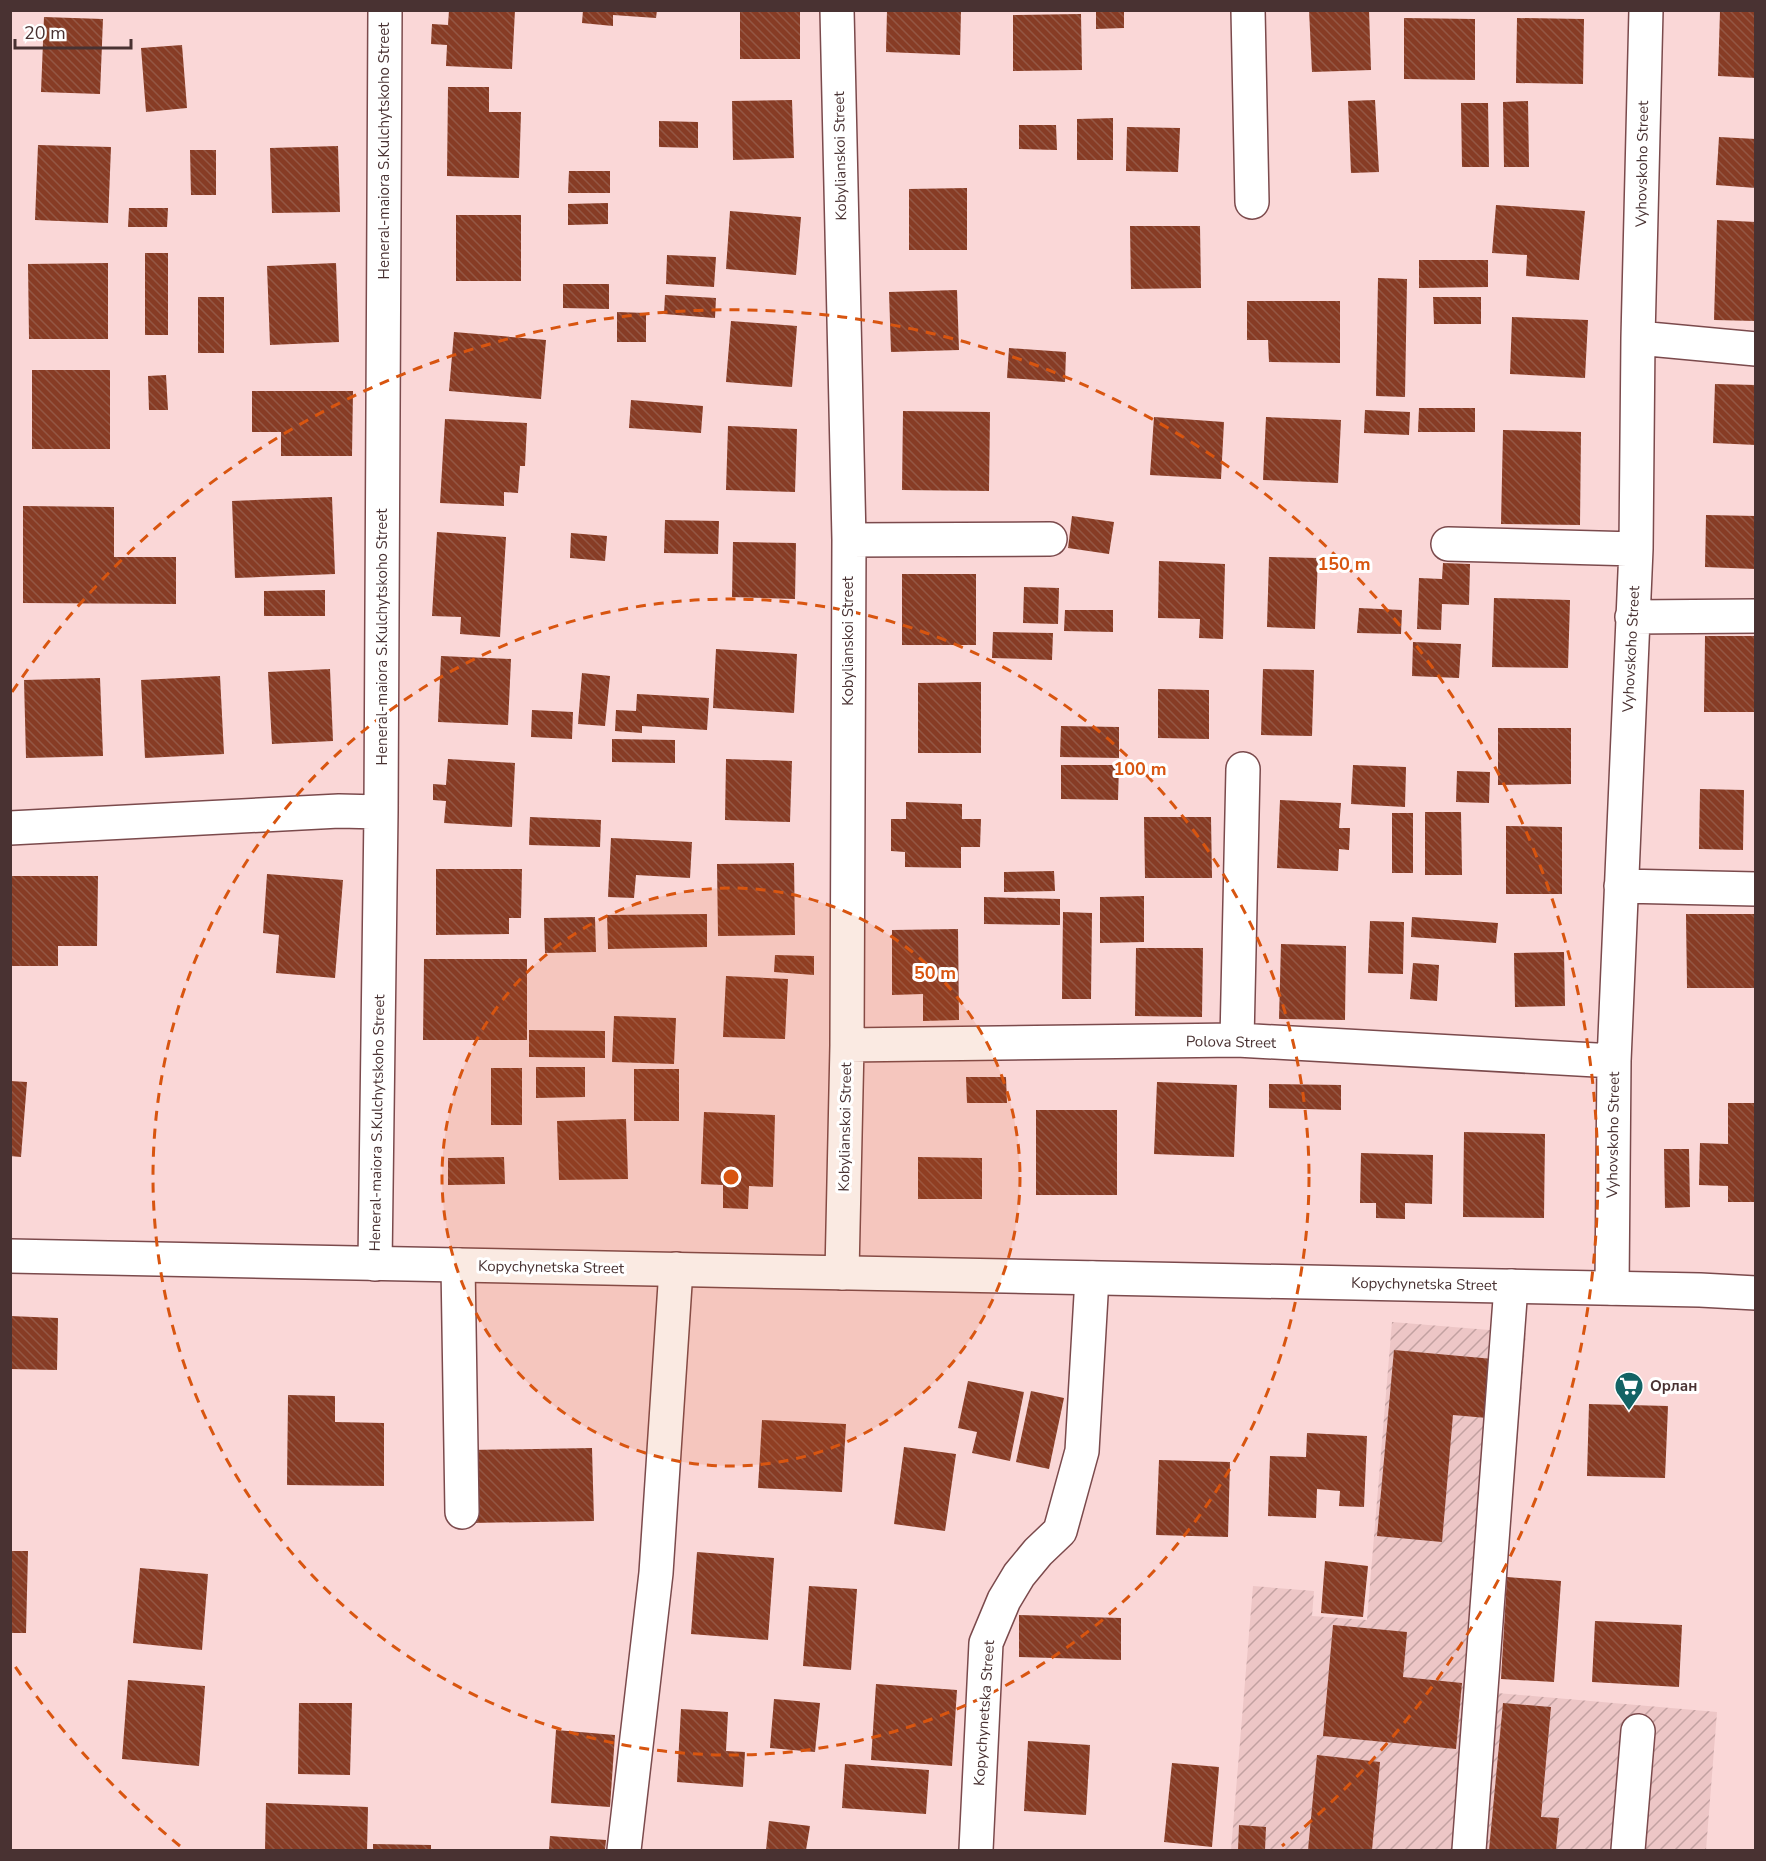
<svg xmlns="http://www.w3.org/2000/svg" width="1766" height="1861" font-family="'Nunito Sans',sans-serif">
  <defs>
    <pattern id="industrial-furrows" width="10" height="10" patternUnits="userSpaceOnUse" patternTransform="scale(1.5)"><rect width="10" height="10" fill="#edc6c6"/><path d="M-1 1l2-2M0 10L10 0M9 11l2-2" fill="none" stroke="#c2a1a1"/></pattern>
    <pattern id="building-back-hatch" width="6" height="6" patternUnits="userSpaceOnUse" patternTransform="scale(1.5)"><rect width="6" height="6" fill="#873c25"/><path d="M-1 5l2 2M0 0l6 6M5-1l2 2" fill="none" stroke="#945744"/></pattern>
  </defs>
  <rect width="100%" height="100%" fill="#fad7d7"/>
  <!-- industrial -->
  <path fill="url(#industrial-furrows)" d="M1392 1322 1526 1333 1497 1693 1717 1712 1706 1850H1231L1253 1586 1314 1591 1312 1616 1367 1620Z"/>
  <!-- building -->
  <path fill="url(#building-back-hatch)" d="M449 10H515L512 69 446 66 447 45 431 44 432 24 448 25Z
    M583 10H657L656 18 613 15V26L582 23Z
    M740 10H800V59H740Z
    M887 10H961L960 55 886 52Z
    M1096 10H1124V28L1096 29Z
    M1309 10H1369L1371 70 1312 72Z
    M1720 11 1756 12V78L1718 76Z
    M1081 14 1082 70 1013 71V15Z
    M44 17 103 19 100 94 41 92Z
    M1404 18 1475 19V80L1404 79Z
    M1517 18 1584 19 1583 84 1516 83Z
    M182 45 187 108 146 112 141 48Z
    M448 87H489V112H521L519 178 447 176Z
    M792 100 794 158 733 160 732 101Z
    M1375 100 1379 172 1351 173 1348 101Z
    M1528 101 1529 167H1504L1503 102Z
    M1461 103H1488L1489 167H1462Z
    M1113 118V160H1077V119Z
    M659 121 698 122V148L659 147Z
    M1019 125H1056L1057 150 1019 149Z
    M1127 127 1180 128 1178 172 1126 171Z
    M1719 137 1756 139V188L1716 185Z
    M38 145 111 147 108 223 35 220Z
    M338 146 340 212 272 213 270 148Z
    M190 150H216V195H191Z
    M569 171H610V193H568Z
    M967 188V250H909V189Z
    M608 203V224L568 225V204Z
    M1496 205 1585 211 1579 280 1526 276 1527 255 1492 253Z
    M129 208H168L167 227H128Z
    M730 211 801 217 796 275 726 269Z
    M456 215H521V281H456Z
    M1717 220 1756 222V321L1714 320Z
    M1130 226H1200L1201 288 1131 289Z
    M145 253H168V335H145Z
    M667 255 716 257 714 287 666 284Z
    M1419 260H1488V287L1419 288Z
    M108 263V339H29L28 264Z
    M336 263 339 342 270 345 267 266Z
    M1378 278 1407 279 1405 397 1376 396Z
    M563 284H609V309L563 308Z
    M957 290 959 350 891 352 889 292Z
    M665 295 716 298 715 318 664 314Z
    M198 297H224V353H198Z
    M1433 297H1481V324H1434Z
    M1247 301H1340V363L1269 362 1268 340H1247Z
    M617 312 646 313V342H617Z
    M1512 317 1588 320 1585 378 1510 374Z
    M731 321 797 326 792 387 726 382Z
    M454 332 546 340 541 399 449 391Z
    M1009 348 1066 352 1065 382 1007 378Z
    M32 370H110V449H32Z
    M166 375 168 410H149L148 376Z
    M1715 384 1756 385V445L1713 443Z
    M252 391H353L352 456H281V432H252Z
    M631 400 703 406 701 433 629 428Z
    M1419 408H1475V432H1418Z
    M1365 410 1410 412 1409 435 1364 433Z
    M903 411 990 412 989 491 902 490Z
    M1154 417 1224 422 1221 479 1150 475Z
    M1266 417 1341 420 1338 483 1263 480Z
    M445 419 527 423 525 466H520L518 493 504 492V506L440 503Z
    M728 426 797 429 795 492 726 490Z
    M1503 430 1581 432 1580 525 1501 524Z
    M332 497 335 574 235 578 232 501Z
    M23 506 114 507V557H176V604L23 603Z
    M1706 515 1756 516V569L1705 567Z
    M1072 516 1114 522 1109 554 1068 548Z
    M665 520 719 521 718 554 664 553Z
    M437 532 506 537 500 637 460 634 461 617 432 616Z
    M571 533 607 536 605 561 570 558Z
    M733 542 796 543 795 599 732 597Z
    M1269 557 1318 558 1315 629 1267 627Z
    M1159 561 1225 564 1223 639 1199 638 1200 619 1158 618Z
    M1443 563 1470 564 1469 605 1442 604 1441 630 1417 629 1419 578 1442 579Z
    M902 574H976V645H902Z
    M1024 587 1059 588 1058 624 1023 623Z
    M325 590V616H264V591Z
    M1494 598 1570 600 1568 668 1492 667Z
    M1359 608 1402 610 1401 634 1357 633Z
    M1065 610H1113V632L1064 631Z
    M993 632 1053 633 1052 660 992 658Z
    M1705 636H1756V712H1704Z
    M1413 642 1461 644 1459 678 1412 676Z
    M716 649 797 654 794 713 713 708Z
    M441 656 511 659 508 725 438 722Z
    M330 669 333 741 272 744 268 672Z
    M1263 669 1314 670 1312 736 1261 735Z
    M582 673 610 676 605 726 578 724Z
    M220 676 224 754 145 758 141 680Z
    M100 678 103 756 26 758 24 680Z
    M981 682V753H918V683Z
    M1158 689 1209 690V739L1158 738Z
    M637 694 709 698 707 730 642 726V733L615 731 616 710 636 711Z
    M532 710 573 712 572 739 531 737Z
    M1061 726 1119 727V758L1060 757Z
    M1498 728H1571V784L1498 785Z
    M612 739 675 740V763L612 762Z
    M448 759 515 763 512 827 444 823 446 801 433 800V784L446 785Z
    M726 759 792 761 790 822 725 820Z
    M1061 765H1119L1118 800 1061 799Z
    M1353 765 1406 767 1405 807 1351 804Z
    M1457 771 1490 772 1489 803 1456 802Z
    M1700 789 1744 790 1743 850 1699 849Z
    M1280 800 1341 803 1339 828H1350L1349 850 1339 849 1338 871 1277 868Z
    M906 802 962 804V819H981L980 847H961V868L905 867V852L891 851V819H906Z
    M1425 812H1461L1462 875H1425Z
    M1392 813H1413V873H1392Z
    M530 817 601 820 600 847 529 845Z
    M1144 817H1211L1212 878H1145Z
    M1506 826 1562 827V894H1506Z
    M611 838 692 842 690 878 636 875 634 898 608 897Z
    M794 863 795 935 718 936 717 864Z
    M436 869H522L521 918H509V934L436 935Z
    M1054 871 1055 891 1004 892V872Z
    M267 874 343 880 335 978 276 973 279 935 263 933Z
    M12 876H98L97 946H58V966H12Z
    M1144 896V942L1100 943V897Z
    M984 897 1060 899V925L984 924Z
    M1063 912 1092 913 1091 999H1062Z
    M707 914V947L608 949 607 915Z
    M1686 914H1756V988H1687Z
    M595 917 596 952 545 953 544 918Z
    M1412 917 1498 923 1496 943 1411 937Z
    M1370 921 1404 922 1403 974 1368 973Z
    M958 929 959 1020 923 1021V994L892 995V930Z
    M1281 944 1346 946 1345 1020 1279 1019Z
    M1136 948H1203L1202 1017 1135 1016Z
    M1564 952 1565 1006 1515 1007 1514 953Z
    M775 955 814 956V975L774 972Z
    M424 959H527V1040H423Z
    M1413 963 1439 965 1437 1001 1410 999Z
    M726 976 788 979 785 1039 723 1037Z
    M614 1016 676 1018 674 1064 612 1062Z
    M529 1030 605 1031V1058L529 1057Z
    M536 1067H585V1097L536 1098Z
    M491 1068H522V1125H491Z
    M634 1069H679V1121H634Z
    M966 1077H1006L1007 1103H967Z
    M10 1081 27 1082 21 1157 10 1156Z
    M1157 1082 1237 1085 1234 1157 1154 1154Z
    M1269 1084 1341 1085V1110L1269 1108Z
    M1728 1103H1756V1202H1728V1186L1699 1185 1700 1143 1728 1144Z
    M1036 1110H1117V1195H1036Z
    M704 1112 775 1115 773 1187 749 1186 748 1209 723 1208V1185L701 1184Z
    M626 1119 628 1179 559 1180 557 1121Z
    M1464 1132 1545 1134 1544 1218 1463 1217Z
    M1664 1149H1689L1690 1207 1665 1208Z
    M1361 1153 1433 1155 1432 1204 1405 1203V1219L1376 1218V1203H1360Z
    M504 1157 505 1184 448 1185V1158Z
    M918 1157 982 1158V1199H918Z
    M10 1316 58 1318 57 1370 10 1369Z
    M1394 1350 1493 1359 1487 1418 1453 1415 1442 1542 1377 1536Z
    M968 1381 1024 1392 1010 1461 972 1453 977 1432 958 1428Z
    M1031 1391 1064 1398 1049 1469 1016 1462Z
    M288 1395 335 1396V1422L384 1423V1486L287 1485Z
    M1589 1404 1668 1406 1665 1478 1587 1476Z
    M762 1420 846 1424 842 1492 758 1488Z
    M1307 1433 1367 1436 1364 1507 1339 1506 1340 1491 1317 1489 1316 1518 1268 1516 1270 1456 1306 1457Z
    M904 1447 956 1454 945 1531 894 1524Z
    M592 1448 594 1521 471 1523 470 1450Z
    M1159 1460 1230 1462 1228 1537 1156 1535Z
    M10 1551H28L26 1633H10Z
    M697 1552 774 1558 768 1640 691 1634Z
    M1325 1561 1368 1566 1363 1617 1321 1613Z
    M140 1568 208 1574 202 1650 133 1643Z
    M1507 1577 1561 1581 1554 1682 1501 1679Z
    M809 1586 857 1589 851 1670 803 1666Z
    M1019 1615 1121 1618V1660L1019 1657Z
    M1595 1621 1682 1625 1679 1687 1592 1682Z
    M1333 1625 1407 1632 1403 1677 1462 1683 1456 1749 1323 1736Z
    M128 1680 205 1686 199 1766 122 1759Z
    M876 1684 957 1690 952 1766 871 1760Z
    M774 1699 820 1703 815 1752 770 1748Z
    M299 1703H352L350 1775 298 1774Z
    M1503 1703 1551 1707 1541 1817 1559 1818 1556 1850H1489Z
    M681 1709 728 1712 726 1751 745 1752 743 1787 677 1782Z
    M556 1730 615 1735 610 1807 551 1803Z
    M1028 1741 1090 1745 1086 1815 1024 1811Z
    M1317 1755 1380 1762 1372 1850H1308Z
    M1172 1763 1219 1767 1212 1847 1164 1842Z
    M845 1764 929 1770 926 1814 842 1808Z
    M266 1803 368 1807 367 1850H265Z
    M769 1821 810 1826 806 1850H766Z
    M1239 1825 1266 1827 1265 1850H1238Z
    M550 1836 606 1840 605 1850H549Z
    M373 1844 431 1845V1850H373Z"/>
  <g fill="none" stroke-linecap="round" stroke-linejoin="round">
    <!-- minor casing -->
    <g stroke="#7b4a4c" stroke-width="36">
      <path id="minor" d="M837 10 849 540 847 1045 842 1273
        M1248 10 1252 202
        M1638 338 1756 349
        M849 540 1050 539
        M1448 544 1636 549
        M1632 617 1756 616
        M10 828 339 811 381 812
        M1621 886 1756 889
        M1237 1040 1243 769
        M847 1045 1237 1040 1614 1061
        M375 1264 381 812 385 10
        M458 1265 462 1512
        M1612 1288 1614 1061 1636 549 1638 338 1646 10
        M624 1850 656 1573 676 1269
        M976 1850 986 1643 1004 1600 1019 1575 1038 1552 1060 1531 1082 1451 1092 1278
        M1469 1850 1511 1286
        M1628 1850 1638 1731"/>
    </g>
    <!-- major casing -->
    <g stroke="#7b4a4c" stroke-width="36">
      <path id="major" d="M10 1256 1700 1290 1756 1293"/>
    </g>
    <!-- minor -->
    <use href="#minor" stroke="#fff" stroke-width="33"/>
    <!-- major -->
    <use href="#major" stroke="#fff" stroke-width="33"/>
  </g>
  <!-- distance rings -->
  <circle cx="731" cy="1177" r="289" fill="#d85510" fill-opacity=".12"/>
  <g fill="none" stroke="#d85510" stroke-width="3" stroke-dasharray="10 8">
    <circle cx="731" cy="1177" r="289"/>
    <circle cx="731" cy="1177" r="578"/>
    <path d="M180 1846A867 867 0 0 1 12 1662M12 692A867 867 0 1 1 1282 1846"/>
  </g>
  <!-- icons -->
  <defs>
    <g id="supermarket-pin" transform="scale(1.5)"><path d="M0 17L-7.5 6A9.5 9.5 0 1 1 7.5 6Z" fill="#136365" stroke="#fff"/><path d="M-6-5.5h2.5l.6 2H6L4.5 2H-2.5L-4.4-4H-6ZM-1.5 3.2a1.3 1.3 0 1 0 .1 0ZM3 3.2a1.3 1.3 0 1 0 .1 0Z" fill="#fff"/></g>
  </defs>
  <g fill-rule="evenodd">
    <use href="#supermarket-pin" x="1629" y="1386"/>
  </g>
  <g text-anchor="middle" stroke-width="6" stroke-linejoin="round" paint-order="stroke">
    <!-- street labels -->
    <g font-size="15" fill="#493232" stroke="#fff">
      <text transform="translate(384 151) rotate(-90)" y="5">Heneral-maiora S.Kulchytskoho Street</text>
      <text transform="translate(840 156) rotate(-91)" y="5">Kobylianskoi Street</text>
      <text transform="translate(1642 164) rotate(-89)" y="5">Vyhovskoho Street</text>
      <text transform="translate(382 637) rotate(-90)" y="5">Heneral-maiora S.Kulchytskoho Street</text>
      <text transform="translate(848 641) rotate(-90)" y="5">Kobylianskoi Street</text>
      <text transform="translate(1631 649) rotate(-87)" y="5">Vyhovskoho Street</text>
      <text transform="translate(1231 1042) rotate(1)" y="5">Polova Street</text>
      <text transform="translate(377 1123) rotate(-89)" y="5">Heneral-maiora S.Kulchytskoho Street</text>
      <text transform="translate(845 1127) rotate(-89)" y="5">Kobylianskoi Street</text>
      <text transform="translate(1613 1135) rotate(-89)" y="5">Vyhovskoho Street</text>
      <text transform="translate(551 1267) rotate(1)" y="5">Kopychynetska Street</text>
      <text transform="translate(1424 1284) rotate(1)" y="5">Kopychynetska Street</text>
      <text transform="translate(984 1713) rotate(-86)" y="5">Kopychynetska Street</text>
    </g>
    <!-- poi labels -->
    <g font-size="15" font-weight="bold" fill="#493232" stroke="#fff" text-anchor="start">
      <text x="1650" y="1391">Орлан</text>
    </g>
  </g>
  <circle cx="731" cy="1177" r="9" fill="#d85510" stroke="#fff" stroke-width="3"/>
  <g font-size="18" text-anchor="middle" font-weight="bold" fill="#d85510" stroke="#fff" stroke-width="6" stroke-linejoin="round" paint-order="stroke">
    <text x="1344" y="570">150 m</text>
    <text x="1140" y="775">100 m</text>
    <text x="935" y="979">50 m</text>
  </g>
  <!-- border -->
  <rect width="1766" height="1861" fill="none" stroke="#493232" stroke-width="24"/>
  <!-- scale -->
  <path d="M15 39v9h116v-9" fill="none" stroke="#493232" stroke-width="3"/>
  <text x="24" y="39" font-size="18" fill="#493232" stroke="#ffffff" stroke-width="4.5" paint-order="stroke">20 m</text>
</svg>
